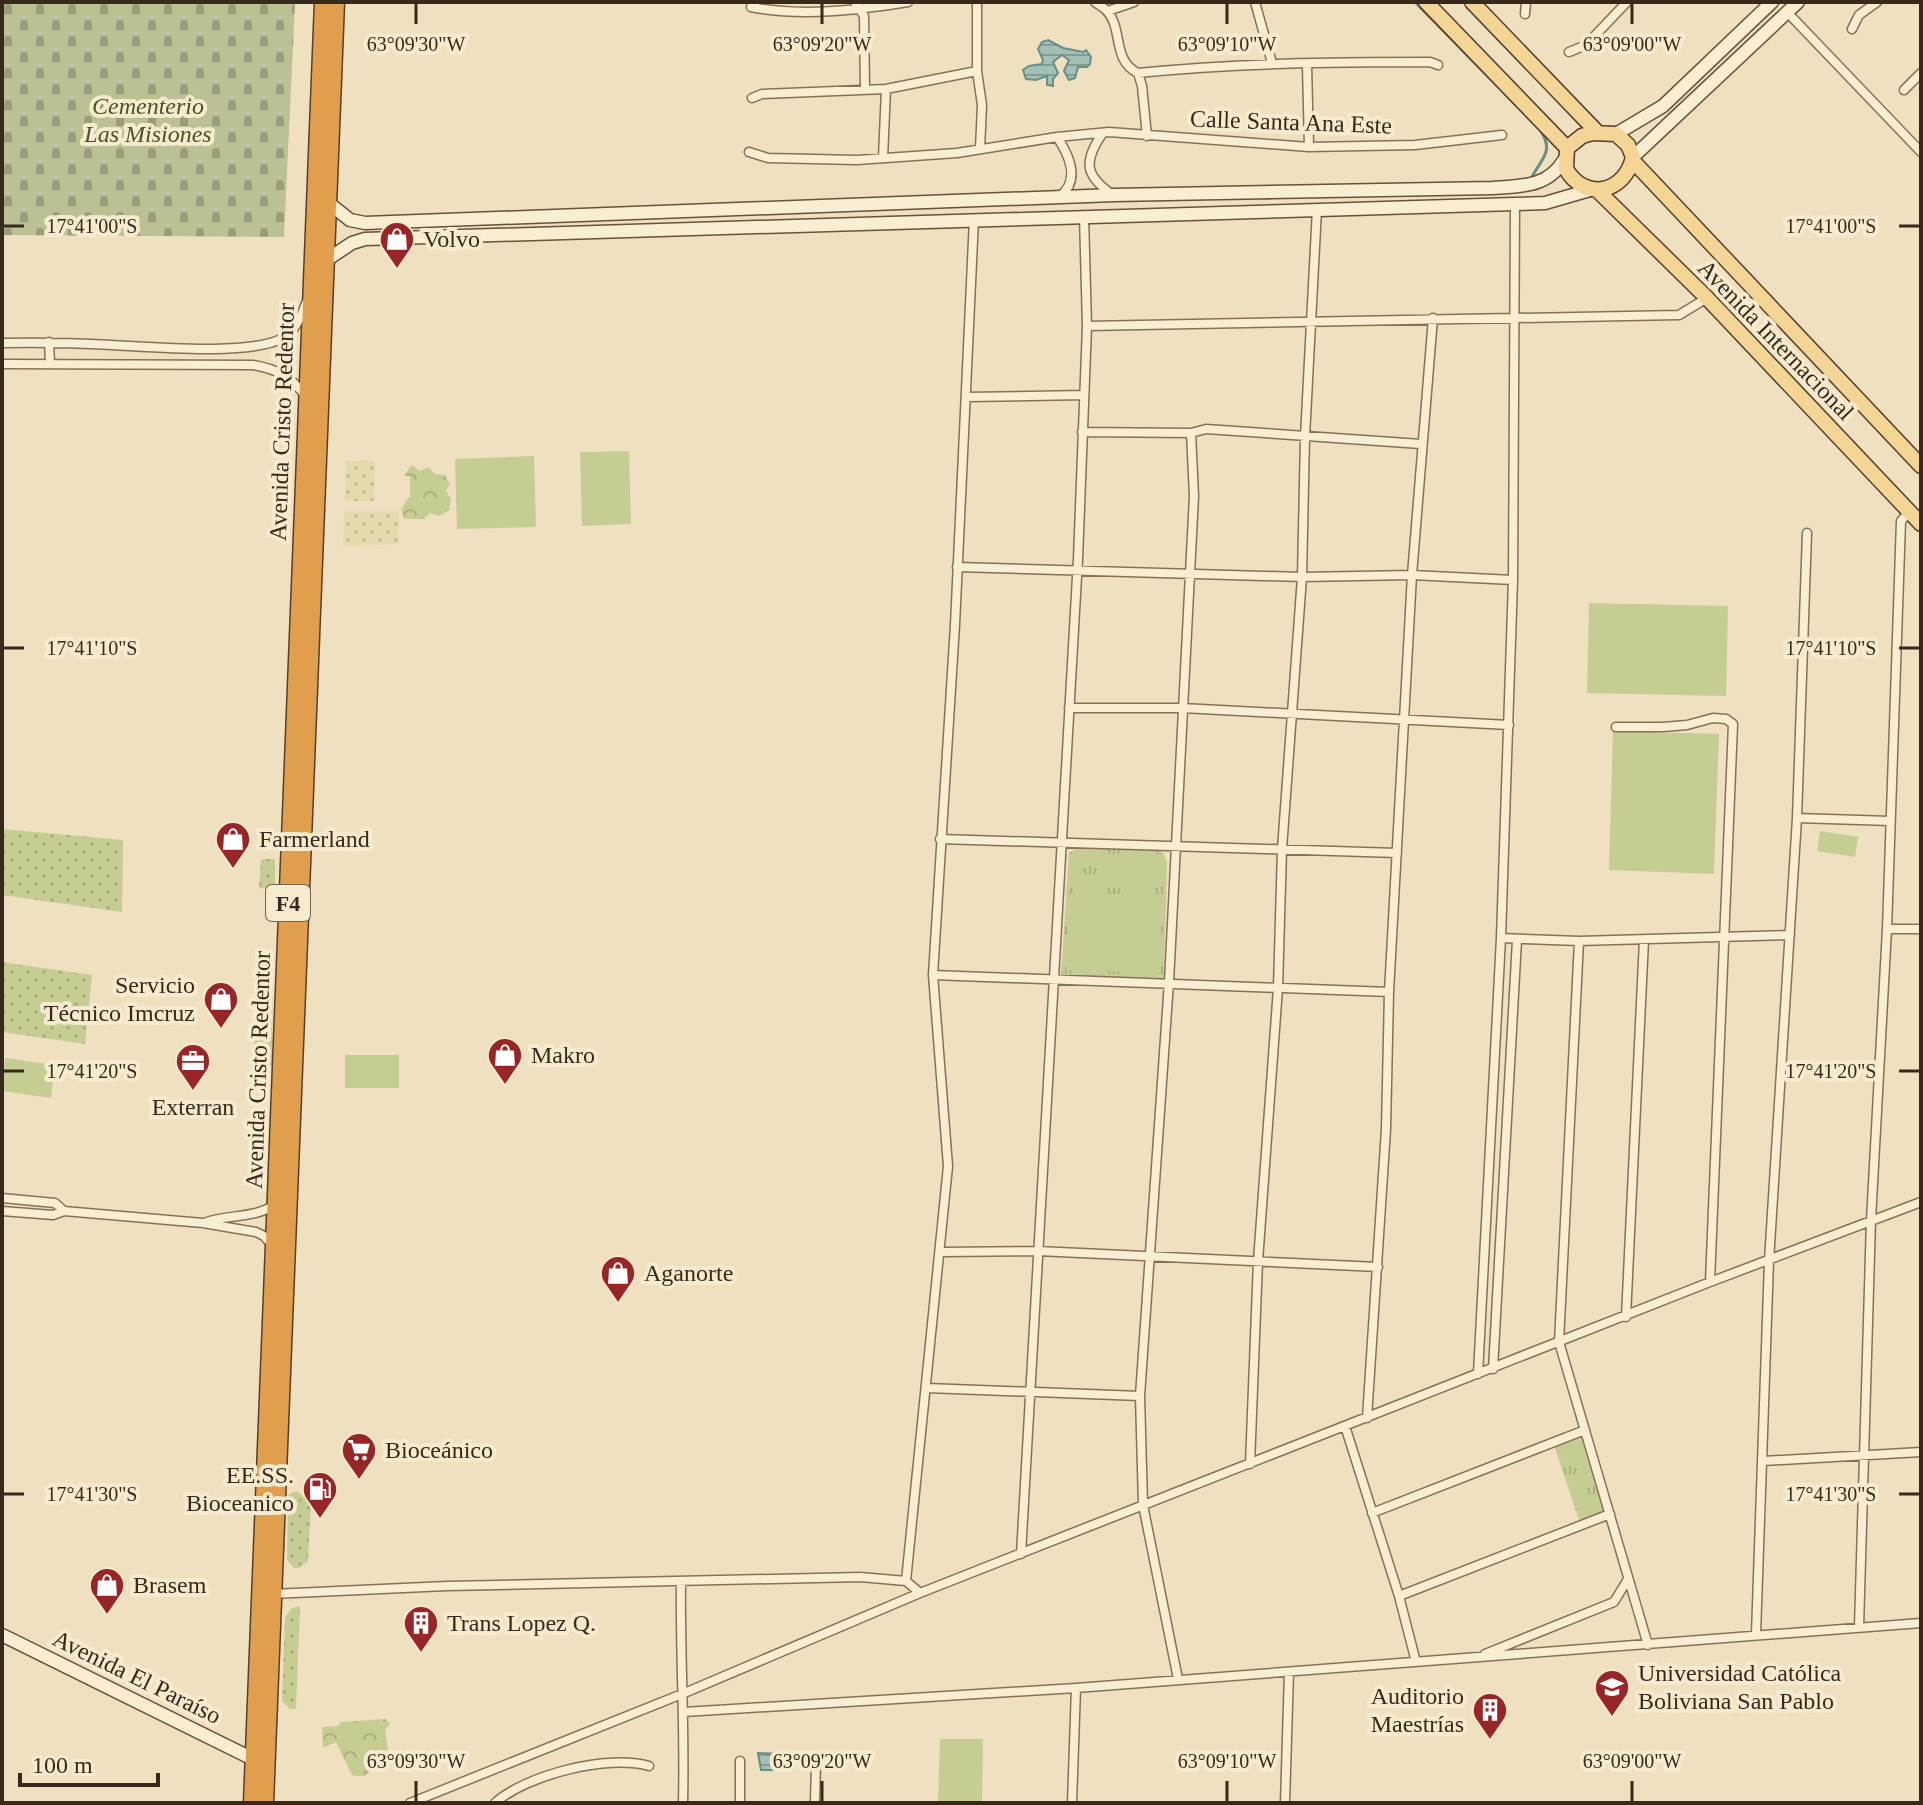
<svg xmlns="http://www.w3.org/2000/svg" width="1923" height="1805" font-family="'Times New Roman',serif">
  <defs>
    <pattern id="farmland-dots" width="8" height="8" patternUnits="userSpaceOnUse" patternTransform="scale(2)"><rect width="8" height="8" fill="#e4dbac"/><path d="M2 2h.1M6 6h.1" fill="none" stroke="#c4bc93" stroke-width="1.8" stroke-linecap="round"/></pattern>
    <pattern id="grass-dots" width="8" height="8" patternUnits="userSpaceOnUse" patternTransform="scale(2)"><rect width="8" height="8" fill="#c6cd93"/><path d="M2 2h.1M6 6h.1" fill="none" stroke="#abb07e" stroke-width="1.8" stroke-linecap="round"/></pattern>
    <pattern id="forest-crowns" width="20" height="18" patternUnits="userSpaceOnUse" patternTransform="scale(2)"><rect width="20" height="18" fill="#c6cd93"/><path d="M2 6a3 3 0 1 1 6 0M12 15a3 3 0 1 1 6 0" fill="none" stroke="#abb07e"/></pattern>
    <pattern id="cemetery-stones" width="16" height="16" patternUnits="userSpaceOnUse" patternTransform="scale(2)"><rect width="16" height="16" fill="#bcc193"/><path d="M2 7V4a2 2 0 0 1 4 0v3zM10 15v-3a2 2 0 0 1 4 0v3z" fill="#9a9d77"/></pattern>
    <pattern id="park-tufts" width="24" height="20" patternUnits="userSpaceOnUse" patternTransform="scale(2)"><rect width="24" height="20" fill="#c6cd93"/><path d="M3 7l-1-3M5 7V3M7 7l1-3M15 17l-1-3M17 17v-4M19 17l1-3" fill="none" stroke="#abb07e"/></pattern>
    <pattern id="water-rules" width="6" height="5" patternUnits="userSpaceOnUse" patternTransform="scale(2)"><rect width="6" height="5" fill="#a2c0b7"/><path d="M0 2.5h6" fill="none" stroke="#859c94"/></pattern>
  </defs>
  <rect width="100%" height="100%" fill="#efe0bf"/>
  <!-- farmland -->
  <path fill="url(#farmland-dots)" d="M346 461H375L374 501H345Z
    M344 511H399L398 544 343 546Z"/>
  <!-- grass -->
  <path fill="url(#grass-dots)" d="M2 829 123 840 122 912 2 895Z
    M261 859H275V889L259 888Z
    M2 962 92 975 85 1044 2 1032Z
    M256 966H269L273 969 272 1065 266 1069 253 1068Z
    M297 1491 311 1504 308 1561 299 1568H294L287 1560 288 1495Z
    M300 1606 296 1709H290L282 1701 285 1617 292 1608Z"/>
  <!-- forest -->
  <path fill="url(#forest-crowns)" d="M412 465 420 471 428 467 435 474 445 475 450 484 446 491 451 499 449 510 439 516 430 513 424 519H404L401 509 410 496V477L404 475Z
    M385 1719 390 1723 385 1731 388 1749 383 1754 377 1755C369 1770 373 1779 352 1775L336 1742 323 1748 322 1727 337 1726 341 1722Z"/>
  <!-- cemetery -->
  <path fill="url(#cemetery-stones)" d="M2 2H295L284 237 2 235Z"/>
  <!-- park -->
  <path fill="url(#park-tufts)" d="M1077 848 1158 850 1164 854 1167 862 1164 975 1162 979 1061 975 1069 853Z
    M1577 1438 1584 1439 1605 1504 1601 1514 1580 1523 1554 1445Z"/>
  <!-- pitch -->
  <path fill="#c6cd93" d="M629 451 631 524 582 526 580 452Z
    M534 456 536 527 457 529 455 459Z
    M1589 603 1728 606 1726 696 1587 693Z
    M1613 731 1719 734 1714 874 1609 870Z
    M1820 831 1858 837 1855 857 1817 851Z
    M1111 864 1152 866 1151 889 1110 888Z
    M1069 894 1162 898 1160 973 1066 970Z
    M345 1055H399V1088H345Z
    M5 1058 55 1065 51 1098 2 1091Z
    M940 1739H983L982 1803H938Z"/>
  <!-- water -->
  <path fill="url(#water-rules)" stroke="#698e85" stroke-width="2" d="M1048 40 1063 48 1083 52 1086 50 1091 57 1090 64 1087 67H1078L1075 78 1069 80 1064 71 1069 60 1062 55 1053 62 1058 73 1053 79V86L1047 85V76L1036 80 1026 79 1023 70 1029 66 1042 64 1043 60 1038 49 1042 42Z
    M758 1753 788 1754V1767L780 1766 779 1770H761Z"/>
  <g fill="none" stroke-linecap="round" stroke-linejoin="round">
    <!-- stream -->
    <path stroke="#698e85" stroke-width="3" d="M1415 2 1516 105
      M1531 179C1539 161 1556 152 1540 130"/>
    <!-- street casing -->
    <g stroke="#887057" stroke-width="11">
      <path id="street" d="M855 2 864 16 865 89
        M977 2V71L982 105 980 149
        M1095 2C1099 5 1103 7 1106 10 1124 28 1111 60 1138 73L1142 86 1147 136
        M1255 2 1272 63
        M751 7C801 17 858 10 908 2
        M1108 11 1134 2
        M1787 12 1921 152
        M1525 14 1526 2
        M1852 29 1859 15 1877 2
        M1569 52 1586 45 1627 2
        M1307 65 1309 147
        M1138 73C1235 63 1332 62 1430 62L1438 65
        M1904 90 1921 73
        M752 98 762 94 886 89 977 71
        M1102 134C1083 162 1085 176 1113 195
        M1057 137C1069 155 1081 180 1060 196
        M749 152 768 158 857 160 957 153 1057 137 1109 132 1309 147 1415 145 1502 135
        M883 158 886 89
        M1087 326 1679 315 1707 298
        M49 342 50 364
        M2 343C39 342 75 343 112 345 152 347 250 356 283 338 296 330 301 317 306 303
        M2 364 253 365C277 369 292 377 306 397
        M967 397 1084 395
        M1082 432 1191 433 1206 429 1421 444
        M957 567 1302 577 1412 575 1513 580 1501 938 1478 1374
        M1513 580 1515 204
        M1069 708H1182L1509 725
        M1616 727H1663L1687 725 1713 718 1726 719 1733 724 1710 1282
        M1797 818 1890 821
        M940 839 1397 853
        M1887 929H1921
        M1501 938 1579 941 1790 935
        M1579 941 1559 1342 1648 1645
        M933 975 1389 992
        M2 1198 55 1203 64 1211
        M2 1211 53 1215 64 1211 203 1223 256 1232 264 1236 272 1245
        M204 1223C226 1214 254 1219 274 1205
        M941 1252 1038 1251 1378 1267
        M1626 1317 1644 940
        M1493 1369 1517 940
        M927 1388 1140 1396
        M1367 1418 1386 1129 1389 992 1412 575 1433 318
        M1345 1426 1399 1596 1416 1662
        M1763 1461 1921 1452
        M1250 1464 1258 1261 1278 988 1282 849 1302 577 1305 437 1317 209
        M1372 1513 1585 1430
        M1021 1554 1078 559 1087 326 1084 216
        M681 1581C680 1655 685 1729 683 1803
        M906 1581 948 1166 933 975 955 625 974 219
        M272 1594 447 1586 860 1577 906 1581 920 1593
        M1399 1596 1610 1514
        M1859 1627 1871 1220 1887 929 1901 521 1909 512
        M1756 1634 1769 1261 1797 818 1807 533
        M1485 1654 1614 1602 1628 1579
        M1178 1679 1143 1505 1140 1396 1169 982 1194 496 1191 433
        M684 1712 1076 1688 1921 1623
        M740 1761V1803
        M410 1803 682 1694 920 1593 1710 1282 1921 1202
        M495 1803C526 1775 608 1754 649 1766
        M815 1803 816 1761
        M1072 1803 1076 1688
        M1285 1803 1289 1672"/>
    </g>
    <!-- secondary casing -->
    <g stroke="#69513a" stroke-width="15">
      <path id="secondary" d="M1616 134 1663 106 1772 2
        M1633 157 1798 2
        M326 201 350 220 365 223 1114 195 1493 188C1522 186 1548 187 1564 160
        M325 261 352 243 365 239 1515 204 1545 203 1590 190
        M2 1635 253 1759"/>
    </g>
    <!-- primary casing -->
    <g stroke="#553f2c" stroke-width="17">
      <path id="primary" d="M1426 2 1567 148
        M1472 2 1598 133
        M1592 133 1616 134 1628 145 1633 157C1625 193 1585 202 1566 169L1567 148 1582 136Z
        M1632 160 1921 466
        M1597 190 1707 298 1921 524"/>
    </g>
    <!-- highway casing -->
    <g stroke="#553f2c" stroke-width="19">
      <path id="highway" d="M252 1803 323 2
        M265 1803 336 2"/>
    </g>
    <!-- street -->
    <use href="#street" stroke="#f9edd2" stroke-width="8"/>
    <!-- secondary -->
    <use href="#secondary" stroke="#f9edd2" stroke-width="12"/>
    <!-- primary -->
    <use href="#primary" stroke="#f4d595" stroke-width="14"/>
    <!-- highway -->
    <use href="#highway" stroke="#e19e4d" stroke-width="16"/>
  </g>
  <!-- ticks -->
  <path fill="none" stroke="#37291c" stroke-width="3" d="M416 4V24M822 4V24M1227 4V24M1632 4V24M4 226H24M1899 226H1919M4 648H24M1899 648H1919M4 1071H24M1899 1071H1919M4 1494H24M1899 1494H1919M416 1781V1801M822 1781V1801M1227 1781V1801M1632 1781V1801"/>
  <!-- icons -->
  <defs>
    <g id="shop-pin" transform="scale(1.8)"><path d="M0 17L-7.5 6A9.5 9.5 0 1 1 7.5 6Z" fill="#982628" stroke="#f6eacf"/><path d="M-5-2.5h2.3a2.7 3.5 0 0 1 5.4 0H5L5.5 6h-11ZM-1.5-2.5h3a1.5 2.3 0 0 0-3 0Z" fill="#fff"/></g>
    <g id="office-pin" transform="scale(1.8)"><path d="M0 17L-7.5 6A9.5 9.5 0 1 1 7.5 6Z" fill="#982628" stroke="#f6eacf"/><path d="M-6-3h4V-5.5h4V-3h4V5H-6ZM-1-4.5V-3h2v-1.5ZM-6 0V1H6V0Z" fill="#fff"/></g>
    <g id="supermarket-pin" transform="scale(1.8)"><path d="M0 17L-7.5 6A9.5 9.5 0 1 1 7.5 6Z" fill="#982628" stroke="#f6eacf"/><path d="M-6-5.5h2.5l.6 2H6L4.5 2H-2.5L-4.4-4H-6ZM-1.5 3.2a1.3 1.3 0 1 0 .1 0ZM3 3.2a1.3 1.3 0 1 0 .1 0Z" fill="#fff"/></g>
    <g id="fuel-pin" transform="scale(1.8)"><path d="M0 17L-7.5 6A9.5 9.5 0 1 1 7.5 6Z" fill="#982628" stroke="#f6eacf"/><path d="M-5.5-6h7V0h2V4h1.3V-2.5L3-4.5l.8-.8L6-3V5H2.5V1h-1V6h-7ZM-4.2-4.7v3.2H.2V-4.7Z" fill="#fff"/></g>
    <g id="building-pin" transform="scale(1.8)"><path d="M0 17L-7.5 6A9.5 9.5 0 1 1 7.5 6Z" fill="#982628" stroke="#f6eacf"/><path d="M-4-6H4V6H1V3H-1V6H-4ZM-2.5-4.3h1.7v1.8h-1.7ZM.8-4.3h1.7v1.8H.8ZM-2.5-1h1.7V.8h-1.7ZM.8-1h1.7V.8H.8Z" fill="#fff"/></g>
    <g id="university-pin" transform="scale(1.8)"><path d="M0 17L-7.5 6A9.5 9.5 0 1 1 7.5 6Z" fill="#982628" stroke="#f6eacf"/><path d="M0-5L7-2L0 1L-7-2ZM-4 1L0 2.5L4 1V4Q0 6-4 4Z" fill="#fff"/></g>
  </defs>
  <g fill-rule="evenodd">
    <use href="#shop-pin" x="397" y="239"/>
    <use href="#shop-pin" x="233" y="839"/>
    <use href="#shop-pin" x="221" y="999"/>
    <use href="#shop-pin" x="505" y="1055"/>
    <use href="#office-pin" x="193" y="1061"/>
    <use href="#shop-pin" x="618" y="1273"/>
    <use href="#supermarket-pin" x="359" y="1450"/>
    <use href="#fuel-pin" x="320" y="1489"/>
    <use href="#shop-pin" x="107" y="1585"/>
    <use href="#building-pin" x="421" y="1623"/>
    <use href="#university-pin" x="1612" y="1687"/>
    <use href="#building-pin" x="1490" y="1710"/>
  </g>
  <g text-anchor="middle" stroke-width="8" stroke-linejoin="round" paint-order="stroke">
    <!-- shield labels -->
    <rect fill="#f6eacf" stroke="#706352" stroke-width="2" x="266" y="885" width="44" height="36" rx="6"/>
    <g font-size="22" font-weight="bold" fill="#37291c">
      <text x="288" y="911">F4</text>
    </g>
    <!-- park labels -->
    <g font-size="24" font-style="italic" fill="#485422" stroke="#f6eacf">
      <text x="148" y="114">Cementerio<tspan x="148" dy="28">Las Misiones</tspan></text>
    </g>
    <!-- street labels -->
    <g font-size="24" fill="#37291c" stroke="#f6eacf">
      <text transform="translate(1291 122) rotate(2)" y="8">Calle Santa Ana Este</text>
      <text transform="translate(1776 340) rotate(46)" y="8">Avenida Internacional</text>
      <text transform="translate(282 422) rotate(-88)" y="8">Avenida Cristo Redentor</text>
      <text transform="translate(258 1070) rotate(-88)" y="8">Avenida Cristo Redentor</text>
      <text transform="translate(137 1677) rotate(26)" y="8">Avenida El Paraíso</text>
    </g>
    <!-- poi labels -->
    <g font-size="24" fill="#37291c" stroke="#f6eacf" text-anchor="start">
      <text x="423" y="247">Volvo</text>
      <text x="259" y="847">Farmerland</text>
      <text x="195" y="993" text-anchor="end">Servicio<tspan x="195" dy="28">Técnico Imcruz</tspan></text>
      <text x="531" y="1063">Makro</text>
      <text x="193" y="1115" text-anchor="middle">Exterran</text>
      <text x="644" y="1281">Aganorte</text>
      <text x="385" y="1458">Bioceánico</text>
      <text x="294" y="1483" text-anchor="end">EE.SS.<tspan x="294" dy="28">Bioceanico</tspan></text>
      <text x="133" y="1593">Brasem</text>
      <text x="447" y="1631">Trans Lopez Q.</text>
      <text x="1638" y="1681">Universidad Católica<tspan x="1638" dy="28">Boliviana San Pablo</tspan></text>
      <text x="1464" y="1704" text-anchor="end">Auditorio<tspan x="1464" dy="28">Maestrías</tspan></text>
    </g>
  </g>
  <g font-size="20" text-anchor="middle" fill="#37291c" stroke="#f6eacf" stroke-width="8" stroke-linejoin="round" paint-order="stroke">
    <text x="416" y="51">63°09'30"W</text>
    <text x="822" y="51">63°09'20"W</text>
    <text x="1227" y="51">63°09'10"W</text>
    <text x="1632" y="51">63°09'00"W</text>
    <text x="92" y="233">17°41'00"S</text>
    <text x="1831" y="233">17°41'00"S</text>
    <text x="92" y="655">17°41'10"S</text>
    <text x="1831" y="655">17°41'10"S</text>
    <text x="92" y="1078">17°41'20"S</text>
    <text x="1831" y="1078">17°41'20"S</text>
    <text x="92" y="1501">17°41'30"S</text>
    <text x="1831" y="1501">17°41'30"S</text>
    <text x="416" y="1768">63°09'30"W</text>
    <text x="822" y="1768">63°09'20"W</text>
    <text x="1227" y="1768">63°09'10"W</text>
    <text x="1632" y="1768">63°09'00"W</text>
  </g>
  <!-- border -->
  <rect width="1923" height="1805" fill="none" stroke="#37291c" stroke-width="8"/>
  <!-- scale -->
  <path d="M20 1773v12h138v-12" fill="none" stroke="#37291c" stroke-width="4"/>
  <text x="32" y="1773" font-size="24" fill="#37291c" stroke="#f6eacf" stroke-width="6" paint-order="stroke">100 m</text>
</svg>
